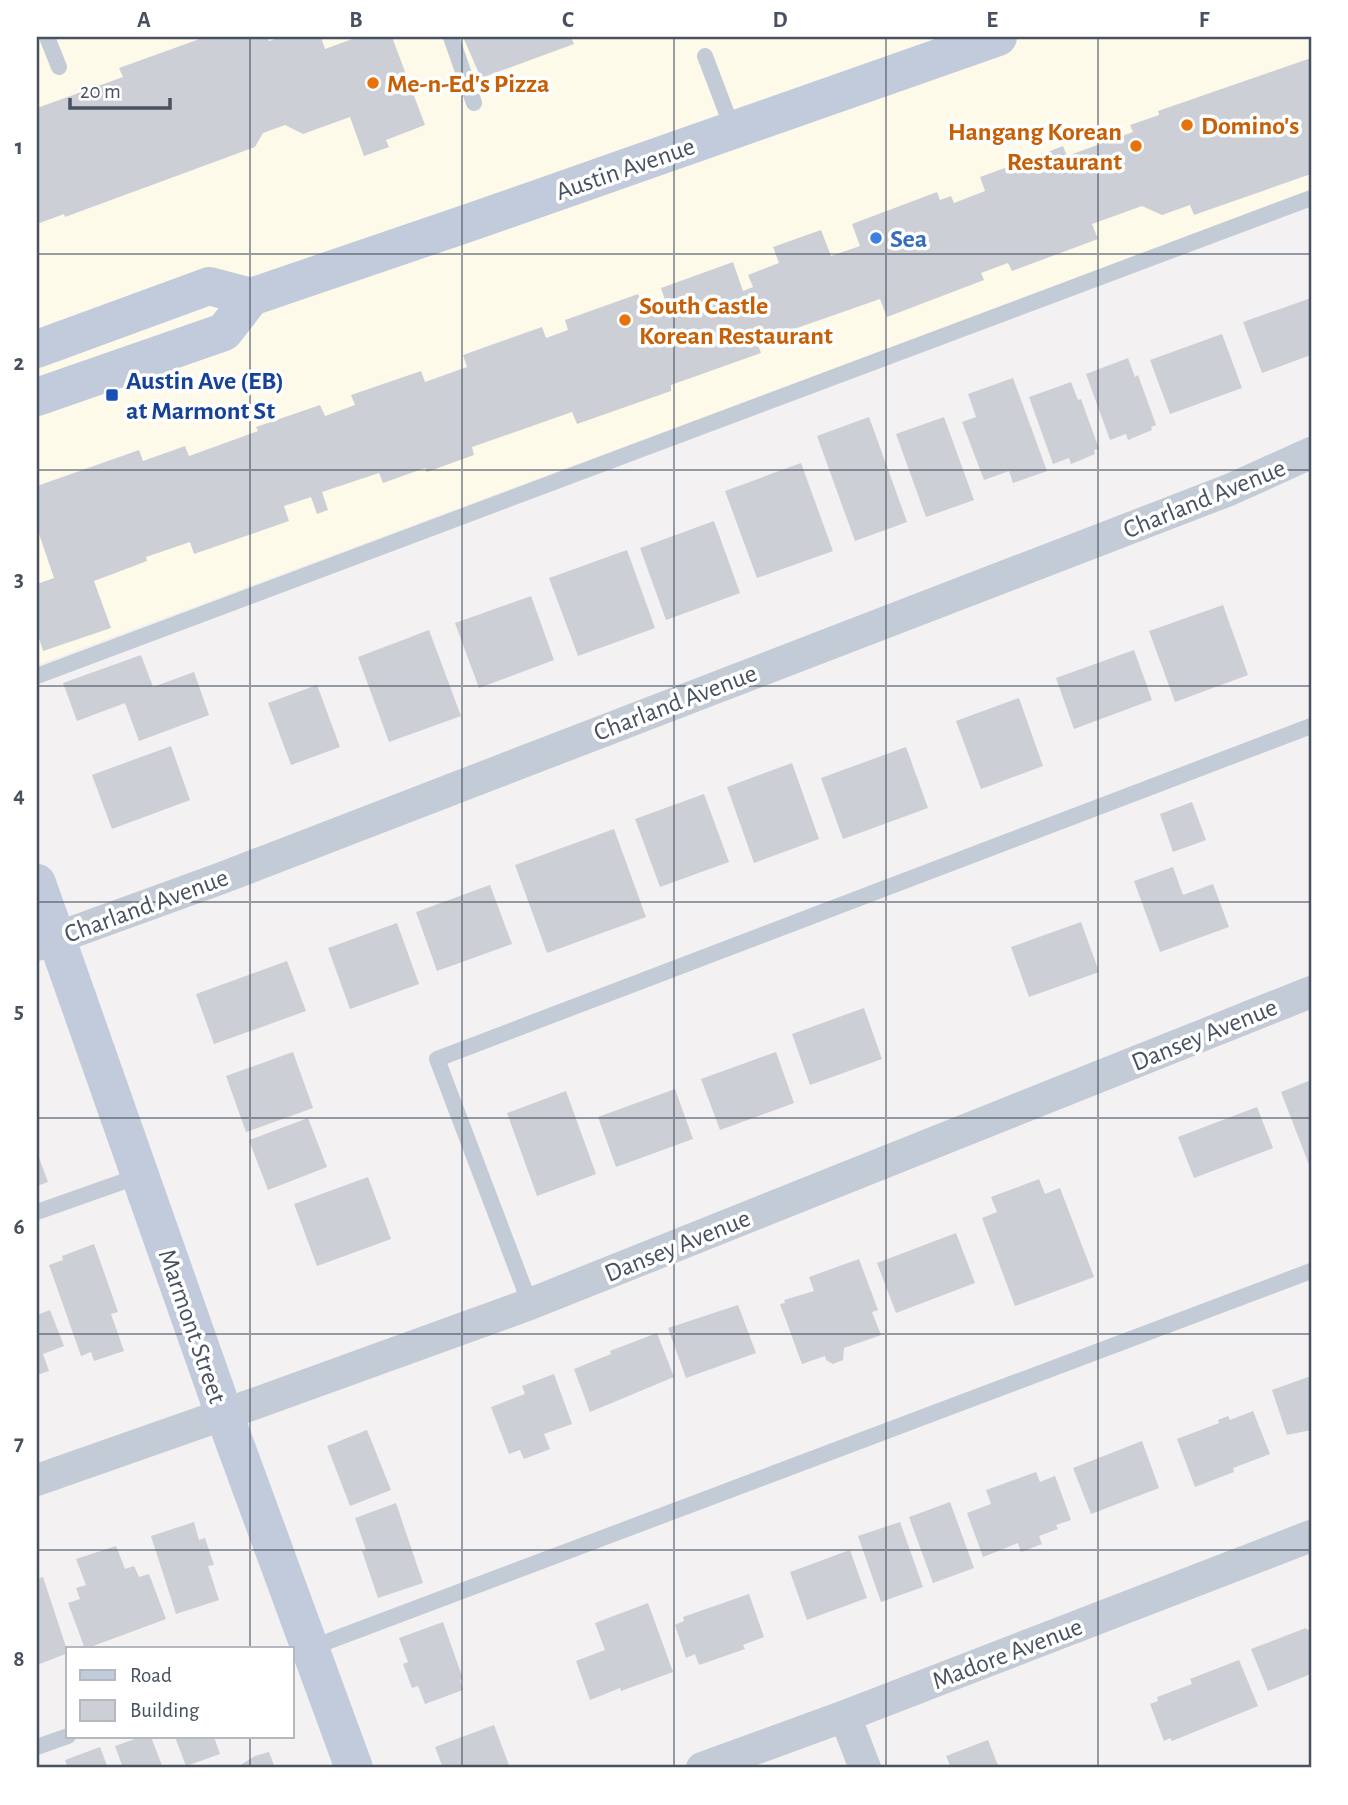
<svg xmlns="http://www.w3.org/2000/svg" width="1348" height="1805" font-family="'Alegreya Sans',sans-serif">
  <rect width="100%" height="100%" fill="#f3f1f1"/>
  <!-- commercial -->
  <path fill="#fefaea" d="M37 37H1311V191L37 665Z"/>
  <!-- building -->
  <path fill="#cccfd6" d="M205 37H267L269 41 281 37H321L325 49 358 37H392L425 125 386 140 389 147 364 156 350 117 303 134 285 125 263 133 255 147 65 217 64 214 37 224V108L123 77 119 68Z
    M463 37H571L574 44 481 78Z
    M1311 58V174L1194 215 1190 205 1162 215 1142 206 1092 224 1098 239 1012 271 1008 263 981 273 984 280 887 317 880 299 757 342 761 353 671 385V391L577 424 572 412 472 447 474 455 427 472 425 468 383 483 379 473 322 492 328 510 317 514 311 497 284 506 289 521 194 554 190 542 146 557 147 561 94 581 111 628 43 651 37 632V584L54 578 37 528V486L139 450 143 461 185 446 189 456 258 431 256 427 320 405 325 416 355 405 351 395 421 371 425 382 467 367 463 355 542 327 546 338 568 330 565 320 638 294 644 307 665 300 661 288 733 262 743 291 753 287 748 275 779 263 773 247 821 230 831 256 860 246 852 224 937 192 940 200 951 196 954 203 985 191 980 177 1013 165 1015 171 1037 162 1035 157 1063 146 1067 156 1133 132 1130 125 1159 115 1158 111Z
    M1311 298V355L1262 373 1243 322Z
    M1222 334 1242 388 1170 414 1150 360Z
    M1128 358 1135 377 1138 375 1156 425 1151 427 1152 430 1128 440 1126 434 1110 440 1086 374Z
    M1013 378 1047 471 1013 483 1009 471 984 480 962 422 976 417 968 394Z
    M1071 382 1078 400 1081 399 1099 449 1094 450 1095 454 1071 464 1069 458 1053 464 1029 397Z
    M869 417 907 522 855 541 817 436Z
    M944 417 974 500 926 517 896 434Z
    M801 463 833 551 757 578 725 491Z
    M714 521 740 593 666 620 640 548Z
    M627 550 655 628 578 656 549 578Z
    M531 596 554 660 479 688 455 623Z
    M1223 605 1248 675 1175 702 1149 631Z
    M429 630 461 716 389 742 358 657Z
    M1134 650 1152 700 1074 729 1056 678Z
    M141 655 153 687 194 672 209 715 139 741 125 703 77 721 63 683Z
    M317 685 340 747 291 765 268 703Z
    M1019 698 1043 766 981 789 956 721Z
    M171 746 190 800 112 829 92 775Z
    M906 747 928 808 843 839 821 778Z
    M792 763 819 839 754 863 727 787Z
    M704 794 729 862 660 887 635 819Z
    M1192 802 1206 840 1173 852 1160 814Z
    M614 829 646 917 547 953 515 865Z
    M1173 867 1183 895 1213 884 1229 927 1160 952 1134 881Z
    M490 885 512 944 437 971 416 912Z
    M1081 922 1099 972 1029 997 1011 947Z
    M397 923 419 984 350 1009 328 948Z
    M287 961 306 1011 214 1044 196 994Z
    M864 1008 882 1059 810 1085 792 1034Z
    M293 1052 313 1108 246 1132 226 1076Z
    M776 1052 794 1103 720 1130 701 1079Z
    M1311 1080V1170L1281 1092Z
    M675 1089 693 1139 616 1167 598 1117Z
    M566 1091 596 1174 537 1196 507 1113Z
    M1257 1107 1273 1148 1194 1178 1178 1137Z
    M308 1118 327 1167 268 1190 249 1140Z
    M37 1152 48 1182 37 1186Z
    M368 1177 391 1239 317 1266 294 1204Z
    M1039 1179 1045 1194 1060 1188 1094 1277 1015 1306 982 1218 997 1212 991 1197Z
    M956 1233 975 1283 896 1313 877 1263Z
    M94 1244 118 1312 111 1314 124 1351 94 1361 91 1352 81 1356 49 1265 63 1260 62 1256Z
    M859 1259 878 1310 872 1312 881 1335 844 1348 843 1360 833 1364 826 1360 825 1356 802 1364 780 1304 785 1303 784 1300 814 1291 809 1277Z
    M738 1305 756 1353 686 1378 668 1328Z
    M50 1310 64 1346 43 1354 49 1371 37 1375V1315Z
    M657 1333 674 1377 590 1412 574 1369 611 1354 610 1351Z
    M554 1374 572 1424 544 1434 550 1449 524 1459 520 1450 509 1454 491 1407 525 1394 522 1386Z
    M1311 1376V1430L1287 1435 1272 1390Z
    M1253 1411 1270 1454 1233 1468 1234 1472 1195 1487 1177 1439 1219 1423 1218 1420 1228 1416 1230 1420Z
    M367 1430 391 1490 350 1506 327 1446Z
    M1142 1441 1159 1488 1091 1514 1073 1468Z
    M1036 1472 1040 1482 1055 1476 1071 1520 1056 1525 1058 1529 1039 1536 1042 1544 1021 1552 1018 1543 983 1557 967 1513 991 1504 986 1490Z
    M950 1502 974 1568 933 1583 909 1517Z
    M396 1503 423 1583 378 1598 362 1551 366 1550 355 1518Z
    M194 1522 199 1540 205 1538 214 1565 208 1566 219 1600 176 1614 151 1536Z
    M900 1522 923 1587 881 1602 858 1536Z
    M116 1546 125 1569 134 1566 139 1577 149 1574 166 1619 85 1649 68 1603 80 1599 76 1588 86 1585 76 1559Z
    M850 1550 867 1598 807 1620 790 1572Z
    M43 1577 68 1653 37 1665V1579Z
    M749 1594 764 1637 743 1645 745 1649 699 1665 695 1654 686 1658 675 1625 684 1621 683 1617Z
    M648 1603 673 1672 621 1691 620 1688 590 1700 576 1661 605 1650 595 1623Z
    M443 1622 463 1679 460 1680 463 1690 425 1704 418 1686 412 1688 403 1664 408 1662 399 1638Z
    M1306 1628 1307 1630 1311 1629V1674L1268 1691 1251 1649Z
    M1239 1660 1258 1706 1172 1741 1170 1738 1164 1741 1150 1704 1158 1701 1157 1697 1192 1684 1190 1679Z
    M494 1725 510 1768H443L435 1747Z
    M141 1737H151L163 1768H123L115 1746Z
    M175 1737H214L220 1754 186 1766Z
    M988 1740 999 1768H951L946 1756Z
    M100 1747 108 1768H68L65 1760Z
    M269 1752 275 1768H236L255 1756Z"/>
  <g fill="none" stroke-linecap="round" stroke-linejoin="round">
    <!-- lane -->
    <path stroke="#c3cbd6" stroke-width="16" d="M47 37 59 67
      M451 37 474 103
      M705 56 733 130
      M37 676 1311 198
      M37 1212 139 1176
      M530 1304 437 1059 1311 726
      M308 1649 1311 1271
      M37 1747 68 1736"/>
    <!-- street -->
    <path stroke="#c3cbd6" stroke-width="32" d="M37 945 219 879 1229 490 1311 453
      M37 1480 262 1401 530 1304 1311 992
      M845 1716 865 1768
      M702 1768 845 1716 1311 1536"/>
    <!-- secondary -->
    <path stroke="#c2cbdb" stroke-width="38" d="M37 349 209 286 251 297 471 222 998 37
      M37 397 224 332 251 297
      M37 883 224 1414 354 1768"/>
  </g>
  <!-- grid -->
  <path fill="none" stroke="#475160" stroke-width="2" stroke-opacity="0.55" d="M250 37V1649M462 37V1768M674 37V1768M886 37V1768M1098 37V1768M37 254H1311M37 470H1311M37 686H1311M37 902H1311M37 1118H1311M37 1334H1311M37 1550H1311M250 1737V1768"/>
  <!-- markers -->
  <g fill="#e8710a" stroke="#fff" stroke-width="2.5">
    <circle cx="373" cy="83" r="7"/>
    <circle cx="1187" cy="125" r="7"/>
    <circle cx="1136" cy="146" r="7"/>
    <circle cx="625" cy="320" r="7"/>
  </g>
  <circle fill="#3f7fe0" stroke="#fff" stroke-width="2.5" cx="876" cy="238" r="7"/>
  <rect fill="#1a4fb4" stroke="#fff" stroke-width="2.5" x="105" y="388" width="14" height="14" rx="3.5"/>
  <g text-anchor="middle" stroke-width="7" stroke-linejoin="round" paint-order="stroke">
    <!-- food labels -->
    <g font-size="26" font-weight="bold" fill="#c56008" stroke="#fff" text-anchor="start">
      <text x="387" y="92">Me-n-Ed's Pizza</text>
      <text x="1201" y="134">Domino's</text>
      <text x="1122" y="140" text-anchor="end">Hangang Korean<tspan x="1122" dy="30">Restaurant</tspan></text>
      <text x="639" y="314">South Castle<tspan x="639" dy="30">Korean Restaurant</tspan></text>
    </g>
    <!-- street labels -->
    <g font-size="26" fill="#475160" stroke="#fff">
      <text transform="translate(625 168) rotate(-19)" y="9">Austin Avenue</text>
      <text transform="translate(1204 498) rotate(-22)" y="9">Charland Avenue</text>
      <text transform="translate(675 702) rotate(-21)" y="9">Charland Avenue</text>
      <text transform="translate(146 905) rotate(-20)" y="9">Charland Avenue</text>
      <text transform="translate(1204 1034) rotate(-22)" y="9">Dansey Avenue</text>
      <text transform="translate(677 1245) rotate(-22)" y="9">Dansey Avenue</text>
      <text transform="translate(193 1326) rotate(71)" y="9">Marmont Street</text>
      <text transform="translate(1007 1653) rotate(-21)" y="9">Madore Avenue</text>
    </g>
    <!-- shop labels -->
    <g font-size="26" font-weight="bold" fill="#366cbe" stroke="#fff" text-anchor="start">
      <text x="890" y="247">Sea</text>
    </g>
    <!-- transit labels -->
    <g font-size="26" font-weight="bold" fill="#164399" stroke="#fff" text-anchor="start">
      <text x="126" y="389">Austin Ave (EB)<tspan x="126" dy="30">at Marmont St</tspan></text>
    </g>
  </g>
  <!-- border -->
  <rect width="1348" height="1805" fill="none" stroke="#ffffff" stroke-width="77"/>
  <!-- legend -->
  <rect x="66" y="1647" width="228" height="91" fill="#ffffff" stroke="#b5b9bf" stroke-width="2"/>
  <rect x="80" y="1670" width="35" height="10" fill="#c2cbdb" stroke="#b5b9bf" stroke-width="2"/>
  <text x="130" y="1682" font-size="21" fill="#475160">Road</text>
  <rect x="80" y="1700" width="35" height="21" fill="#cccfd6" stroke="#b5b9bf" stroke-width="2"/>
  <text x="130" y="1717" font-size="21" fill="#475160">Building</text>
  <!-- scale -->
  <path d="M70 98v10h100v-10" fill="none" stroke="#475160" stroke-width="3.5"/>
  <text x="80" y="98" font-size="21" fill="#475160" stroke="#ffffff" stroke-width="5" paint-order="stroke">20 m</text>
  <rect x="38" y="38" width="1272" height="1728" fill="none" stroke="#475160" stroke-width="2.5"/>
  <g font-size="23" text-anchor="middle" font-weight="bold" fill="#475160">
    <text x="144" y="27">A</text>
    <text x="356" y="27">B</text>
    <text x="568" y="27">C</text>
    <text x="780" y="27">D</text>
    <text x="992" y="27">E</text>
    <text x="1204" y="27">F</text>
    <text x="19" y="154">1</text>
    <text x="19" y="370">2</text>
    <text x="19" y="586">3</text>
    <text x="19" y="802">4</text>
    <text x="19" y="1018">5</text>
    <text x="19" y="1234">6</text>
    <text x="19" y="1450">7</text>
    <text x="19" y="1666">8</text>
  </g>
</svg>
